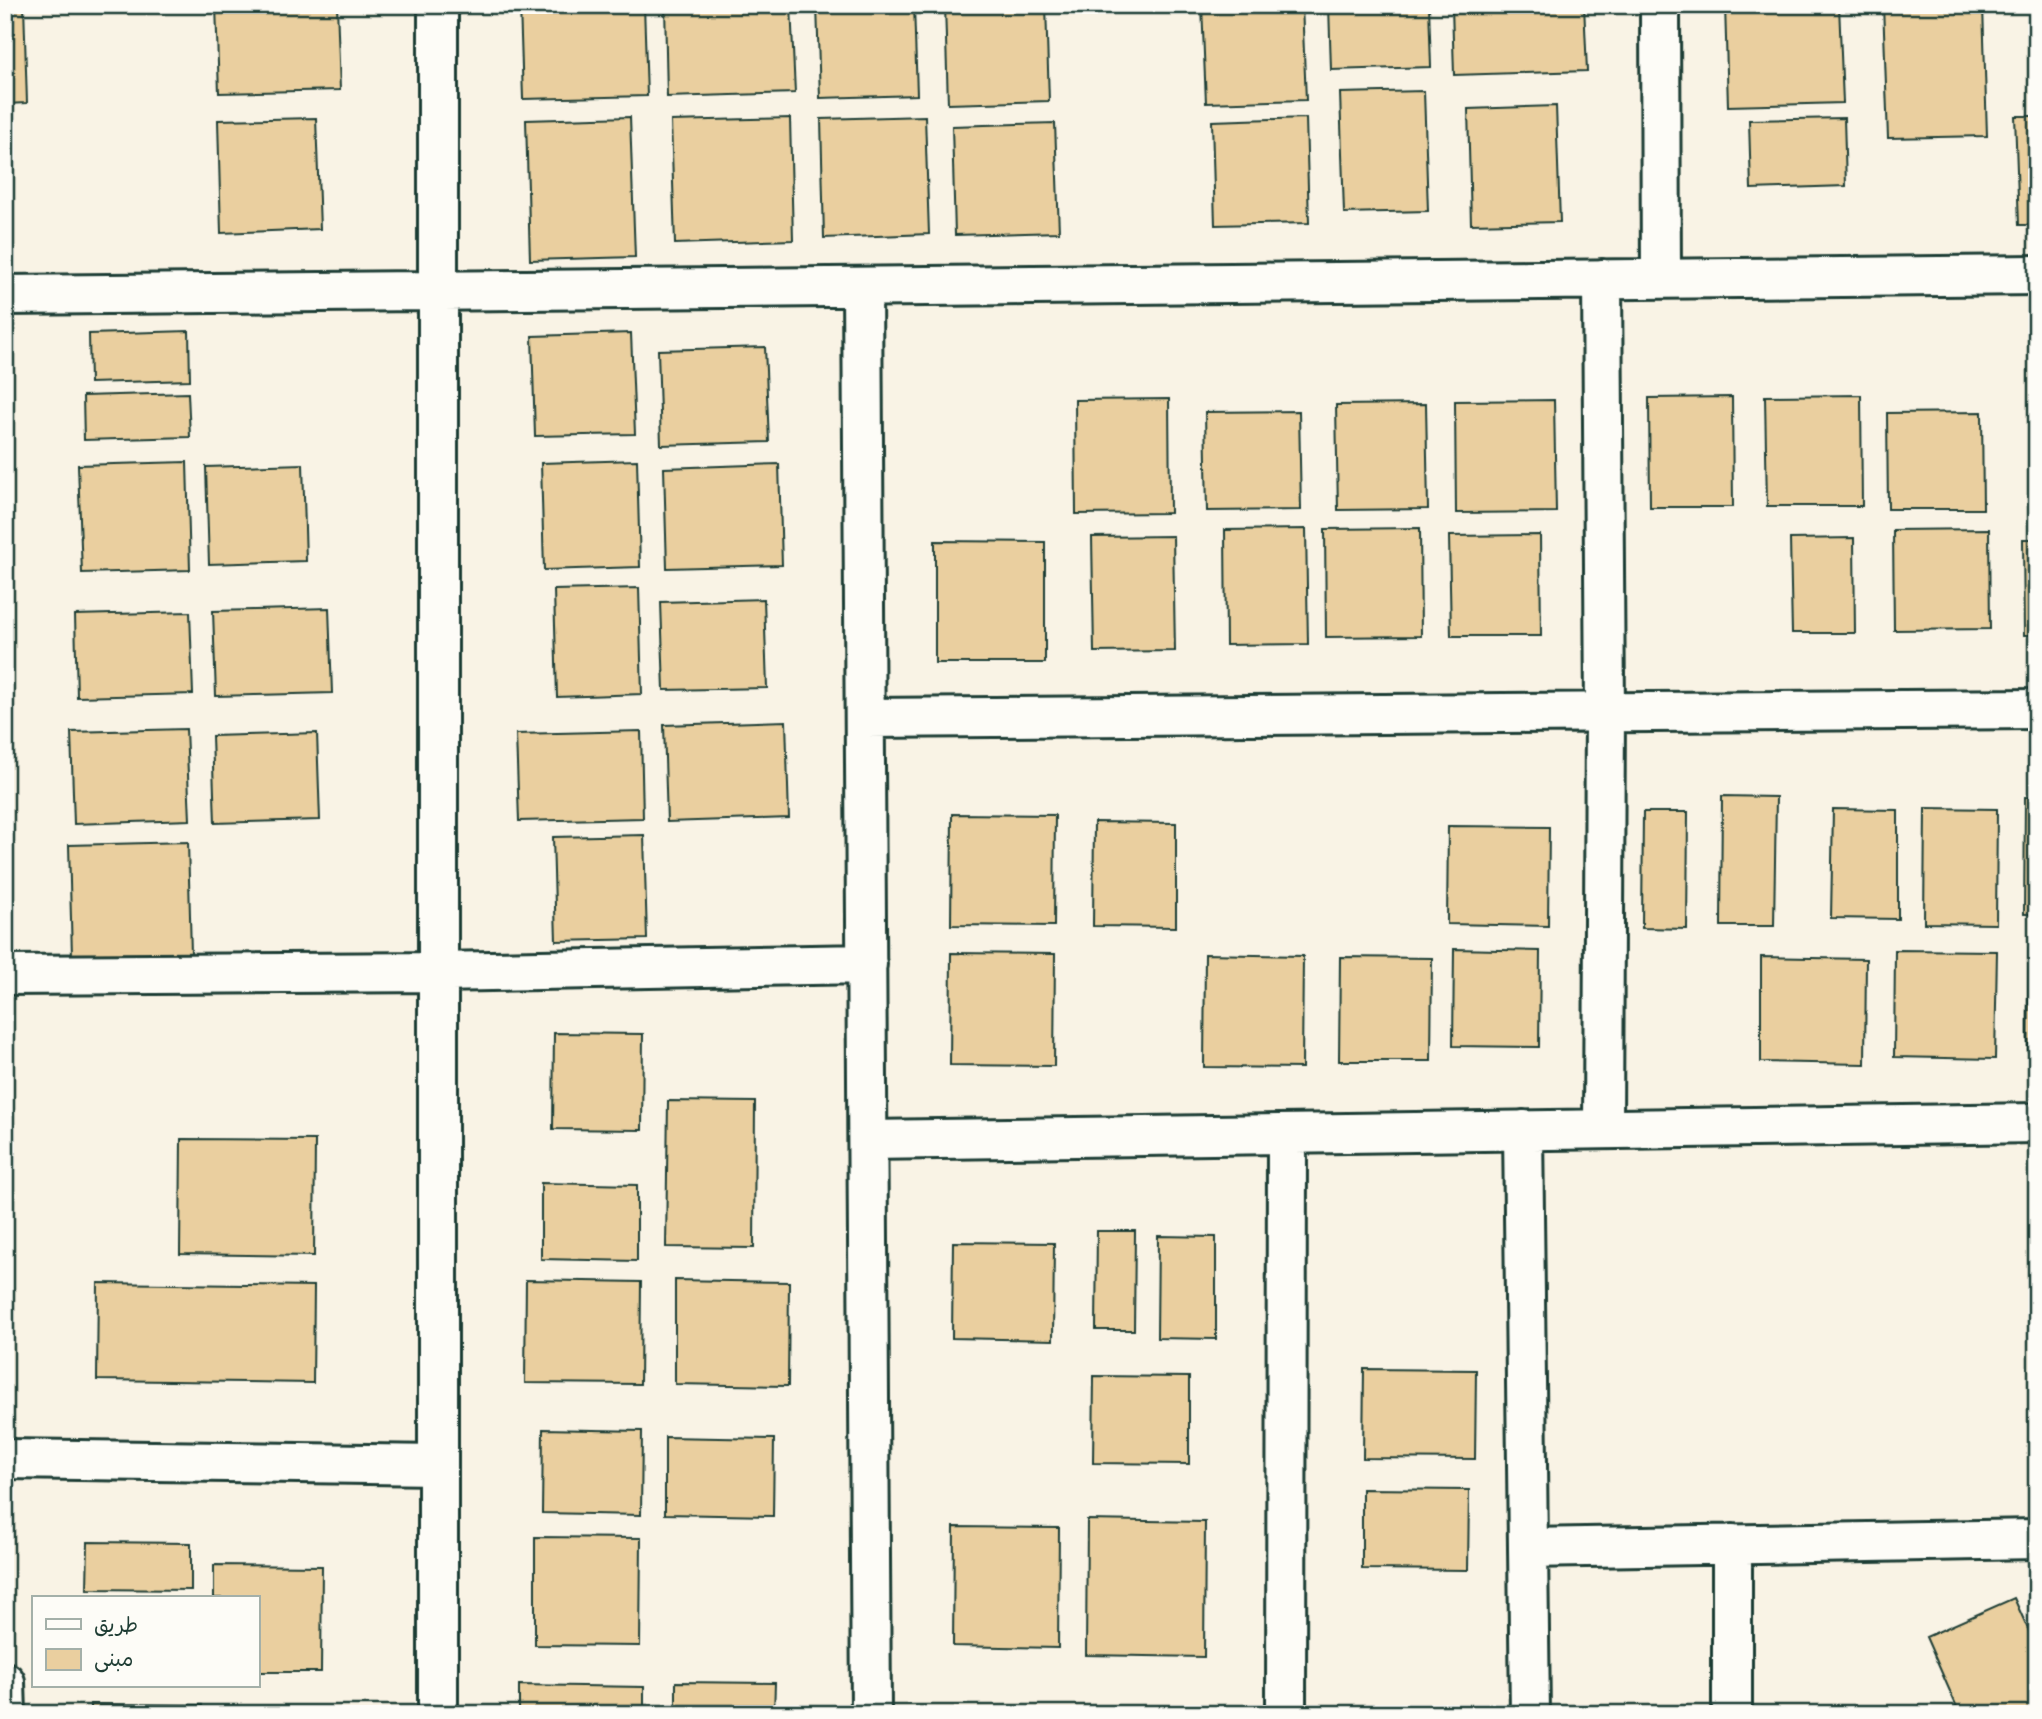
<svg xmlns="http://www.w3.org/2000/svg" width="2042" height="1719" font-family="'Architects Daughter','Playpen Sans Arabic',sans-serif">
  <rect width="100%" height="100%" fill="#f9f3e5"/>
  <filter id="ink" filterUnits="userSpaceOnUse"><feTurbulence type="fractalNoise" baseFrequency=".0143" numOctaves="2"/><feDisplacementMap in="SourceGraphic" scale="14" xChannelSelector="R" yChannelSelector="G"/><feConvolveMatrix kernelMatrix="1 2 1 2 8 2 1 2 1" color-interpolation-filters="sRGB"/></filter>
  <g filter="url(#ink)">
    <!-- building -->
    <path fill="#eacf9f" stroke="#1f3d34" stroke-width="2" d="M5 5H24L27 103 5 104Z
      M216 5H337L340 90 219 93Z
      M520 5H644L647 96 523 99Z
      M665 5H791L795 93 667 97Z
      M817 5H914L917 95 820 98Z
      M945 5H1046L1049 101 948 104Z
      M1202 5H1302L1306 100 1206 103Z
      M1329 5H1429L1431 67 1331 70Z
      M1452 5H1584L1587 71 1454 75Z
      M1725 5H1839L1843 103 1728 106Z
      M1883 5H1983L1987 136 1888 138Z
      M1424 91 1428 211 1344 213 1340 93Z
      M1556 106 1560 222 1471 224 1468 109Z
      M925 116 929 234 824 238 821 119Z
      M2015 116H2037V225H2019Z
      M630 117 635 257 530 260 526 120Z
      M316 118 320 229 221 233 218 120Z
      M790 118 793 240 675 244 671 121Z
      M1306 118 1309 223 1215 225 1212 121Z
      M1844 118 1846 186 1751 189 1749 120Z
      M1055 123 1059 232 955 235 952 126Z
      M189 331 190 380 90 383 89 334Z
      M631 333 635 434 535 436 532 336Z
      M765 347 769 442 661 445 658 350Z
      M188 393 190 437 84 440 83 396Z
      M1861 395 1862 506H1767L1765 396Z
      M1732 397 1733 507H1650L1649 398Z
      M1169 399 1170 513 1076 514 1075 400Z
      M1554 400 1556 512 1456 513 1455 401Z
      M1426 404 1428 509 1338 510 1336 405Z
      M1299 411 1301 510 1207 511 1205 412Z
      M1982 412 1983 509H1888L1887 413Z
      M637 460 640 567 544 570 541 463Z
      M187 462 190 570 82 573 78 465Z
      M303 464 306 561 209 564 206 467Z
      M779 464 782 565 667 568 664 468Z
      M1420 528 1421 636 1326 637 1325 529Z
      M1306 529 1308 644 1226 645 1225 530Z
      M1989 529 1990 629 1894 630 1893 530Z
      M1540 535 1541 636H1451L1449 536Z
      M1173 536 1175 651 1094 652 1092 537Z
      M1854 538 1855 633H1792L1790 539Z
      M2023 539H2037V635H2024Z
      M935 541 1045 542V663H935Z
      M639 588 642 694 557 697 554 590Z
      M764 599 767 688 664 690 661 602Z
      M329 608 332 693 216 696 213 611Z
      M190 612 193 694 77 697 75 615Z
      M786 721 789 818 667 822 664 725Z
      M186 729 190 820 74 824 71 732Z
      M641 731 643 818 519 821 516 734Z
      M317 733 320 820 215 823 212 736Z
      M1722 796 1776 797 1774 926H1721Z
      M2025 797H2037V914H2024Z
      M1925 808 1997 809 1996 924 1924 923Z
      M1833 809 1898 810V919L1831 918Z
      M1643 812H1688L1687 929 1642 928Z
      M952 814 1055 815 1054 926 951 925Z
      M1094 822 1176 823V927L1093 926Z
      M1448 826 1549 827 1548 926 1447 924Z
      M644 835 647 939 556 941 553 837Z
      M188 842 191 953 72 956 69 845Z
      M1454 949 1540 951 1539 1047 1453 1046Z
      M2029 949H2037V1051H2028Z
      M1895 950 1997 951 1995 1059 1894 1057Z
      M951 953 1055 954 1054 1066 950 1065Z
      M1205 954 1303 956 1302 1068 1204 1067Z
      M1340 957 1432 958 1431 1061H1339Z
      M1761 957 1866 959 1865 1064 1761 1062Z
      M554 1033 643 1034 642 1130 553 1129Z
      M668 1101 755 1102 754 1248 666 1247Z
      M181 1139 315 1140 314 1256 180 1254Z
      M541 1183 637 1185V1261L541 1259Z
      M1097 1231H1135L1134 1330H1096Z
      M1158 1236 1216 1237V1339L1157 1338Z
      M953 1242 1054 1243 1053 1340 952 1338Z
      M526 1280 641 1282 640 1384 525 1383Z
      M675 1280 789 1282 788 1386 675 1384Z
      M98 1283 314 1286 313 1383 97 1380Z
      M1364 1369 1476 1370 1475 1459 1363 1458Z
      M1094 1376 1189 1377V1464L1093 1463Z
      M543 1429 642 1431 641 1515 542 1513Z
      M665 1437 774 1439 773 1516 665 1514Z
      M1362 1489 1469 1490 1468 1570 1362 1569Z
      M1087 1520 1205 1522 1204 1657 1086 1655Z
      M954 1527 1059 1528 1058 1648 953 1646Z
      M535 1537 641 1538 640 1646 535 1645Z
      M88 1542 191 1543V1590L87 1589Z
      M214 1565 322 1566 321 1672H257V1598H214Z
      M2014 1598 2037 1649V1714H1960L1926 1637Z
      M676 1682 775 1683 774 1714H676Z
      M519 1685 644 1687V1714H519Z
      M91 1704 202 1705V1714H91Z"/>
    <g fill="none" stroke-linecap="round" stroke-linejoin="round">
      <!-- minor casing -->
      <g stroke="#1f3d34" stroke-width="44">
        <path id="minor" d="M438 5V1714
          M1660 5 1661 279
          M1602 279 1605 712 1603 1129
          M862 287 871 1714
          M5 295 2037 275
          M865 718 2037 709
          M5 975 438 972 867 964
          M1523 1130 1530 1714
          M868 1140 2037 1123
          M5 1459 438 1465
          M1732 1544V1714
          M1528 1548 2037 1539
          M5 1682 6 1714
          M1286 1714 1287 1134"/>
      </g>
      <!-- minor -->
      <use href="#minor" stroke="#fdfcf7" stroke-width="38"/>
    </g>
  </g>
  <!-- margin -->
  <rect width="2042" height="1719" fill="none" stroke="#fdfcf7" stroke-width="28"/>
  <rect x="14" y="14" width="2014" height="1691" fill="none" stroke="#1f3d34" stroke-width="2.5" filter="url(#ink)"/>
  <!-- legend -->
  <rect x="32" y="1596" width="228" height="91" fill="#fdfcf7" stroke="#a4b0a9" stroke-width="2"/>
  <rect x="46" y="1619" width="35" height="10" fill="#fdfcf7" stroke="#a4b0a9" stroke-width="2"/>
  <text x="94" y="1632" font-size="21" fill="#1f3d34">طريق</text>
  <rect x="46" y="1649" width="35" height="21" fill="#eacf9f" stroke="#a4b0a9" stroke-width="2"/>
  <text x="94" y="1666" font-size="21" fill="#1f3d34">مبنى</text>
</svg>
